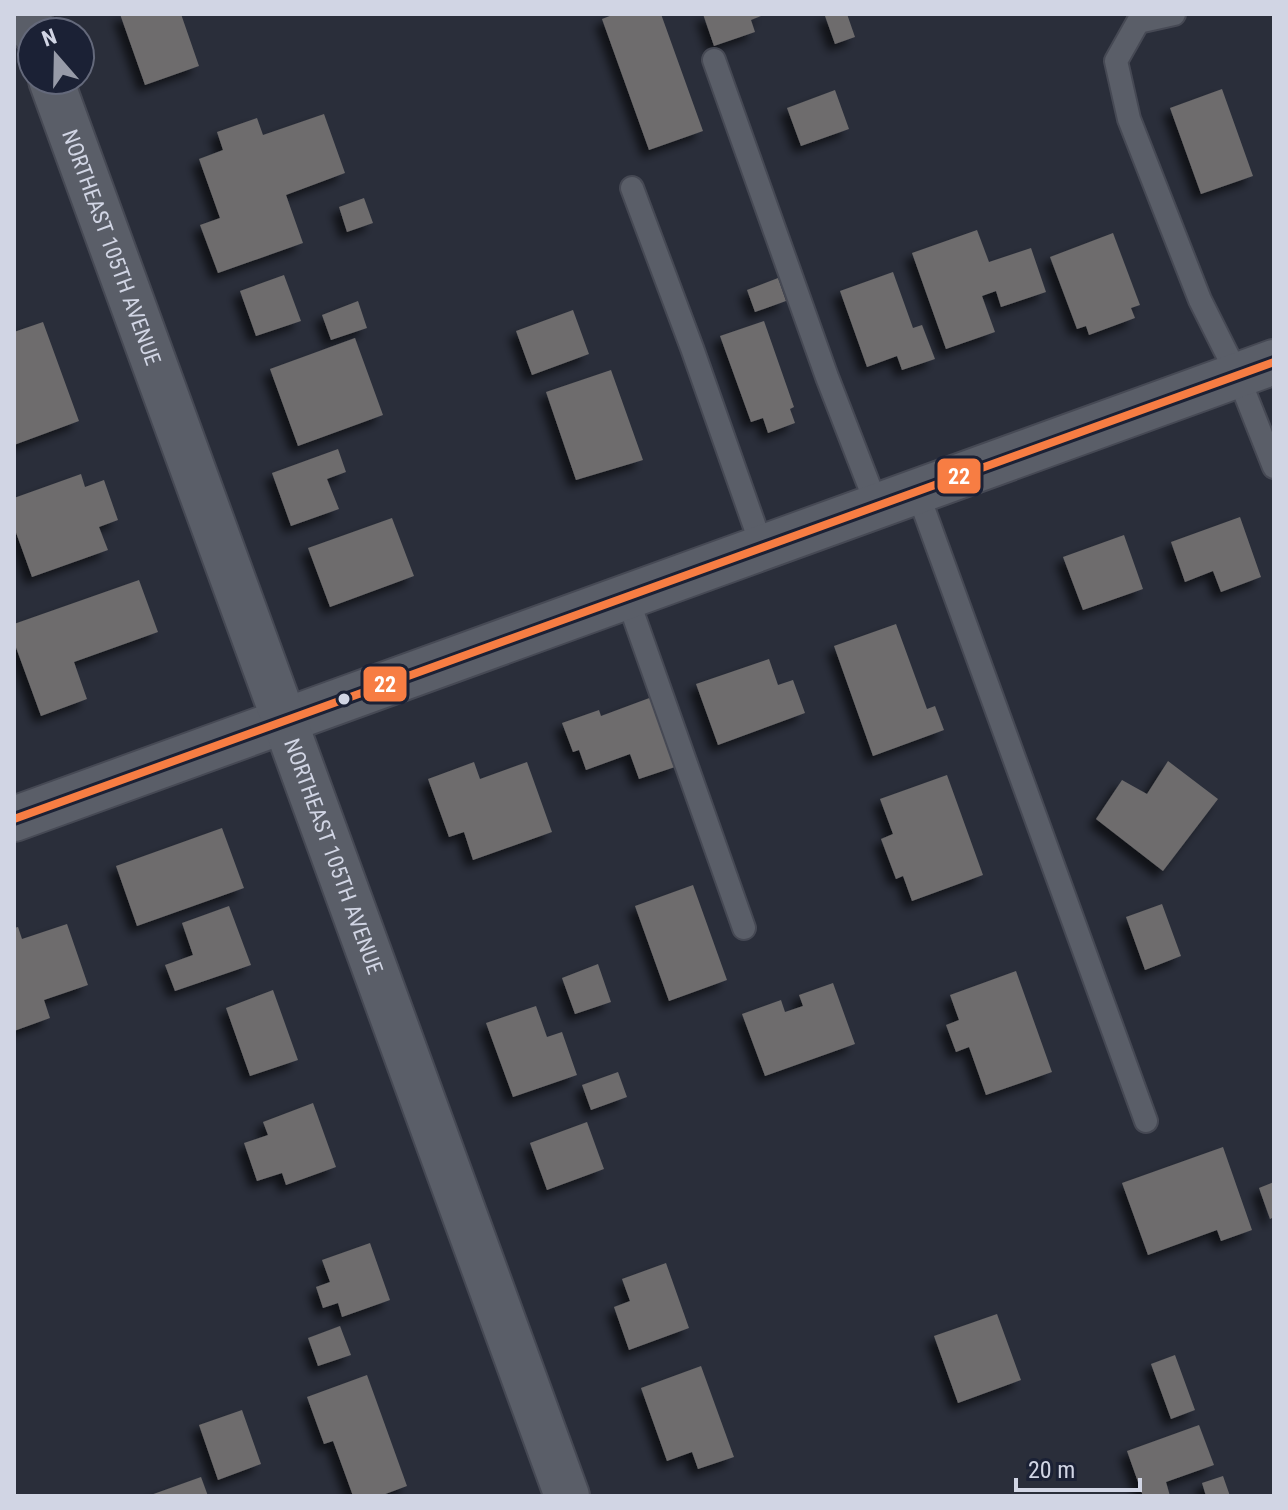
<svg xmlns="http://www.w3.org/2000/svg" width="1288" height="1510" font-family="'Roboto Condensed',sans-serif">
  <defs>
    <filter id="shadow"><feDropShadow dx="-7" dy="7" stdDeviation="4" flood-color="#0009"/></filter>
  </defs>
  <rect width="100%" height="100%" fill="#2a2e3a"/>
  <!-- building -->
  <path fill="#6e6c6d" filter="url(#shadow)" d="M120 14H181L199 66 145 85Z
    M615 14H661L703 131 649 150 602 19Z
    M703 14H766L751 20 755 32 714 46Z
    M830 14H847L855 37 835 44 825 16Z
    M1222 89 1253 176 1201 194 1170 108Z
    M835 90 849 129 801 146 787 108Z
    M324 114 345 173 286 195 303 243 218 273 200 225 220 218 199 159 223 150 217 132 257 118 263 135Z
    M364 198 373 223 347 232 339 207Z
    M977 230 989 262 1031 248 1046 292 1001 307 996 291 982 296 995 332 946 349 912 253Z
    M1113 233 1140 305 1131 308 1135 318 1089 335 1086 326 1077 329 1050 257Z
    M893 272 913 328 922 325 935 359 902 370 897 356 867 367 840 291Z
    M284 275 301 321 256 336 240 291Z
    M778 278 786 301 755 312 747 290Z
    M358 301 367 328 331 340 322 315Z
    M573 310 589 354 532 375 516 331Z
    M764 321 794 407 790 409 795 423 768 433 763 418 751 422 720 336Z
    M43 322 79 421 14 445V332Z
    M355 338 383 415 298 446 270 369Z
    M611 370 643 460 576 480 546 392Z
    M338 449 346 472 327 479 339 509 291 526 272 473Z
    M81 474 85 487 104 480 118 520 99 527 108 550 32 577 14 527V498Z
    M1240 517 1261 577 1221 592 1213 571 1185 582 1171 542Z
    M392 518 414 576 330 607 308 548Z
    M1124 535 1143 589 1083 610 1063 557Z
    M139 580 158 632 74 662 87 699 41 716 14 642V624Z
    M896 624 927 709 935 706 944 730 873 756 834 646Z
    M769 659 778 685 793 680 805 713 718 745 696 684Z
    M652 697 678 766 639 779 630 754 586 770 579 750 573 752 562 723 599 710 601 716Z
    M1168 761 1218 799 1163 871 1096 819 1122 780 1147 794Z
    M474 762 480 779 527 762 552 832 473 860 464 832 449 837 428 779Z
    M947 775 983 875 912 901 903 876 896 879 881 839 893 834 880 799Z
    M222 828 244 888 137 926 116 866Z
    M693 885 727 980 669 1001 635 906Z
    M1162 904 1181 956 1145 970 1126 917Z
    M229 906 251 965 175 991 165 965 193 955 182 923Z
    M67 924 88 985 44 1000 50 1018 14 1031V928L18 927 22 939Z
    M598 964 611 1002 575 1014 562 978Z
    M1016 971 1052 1072 986 1095 969 1047 956 1052 946 1025 959 1020 950 995Z
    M833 983 855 1044 765 1076 742 1014 781 1000 785 1012 803 1006 799 995Z
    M273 990 298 1060 250 1076 226 1008Z
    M536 1006 547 1037 562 1032 577 1075 513 1097 486 1023Z
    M618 1072 627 1097 591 1110 582 1085Z
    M313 1103 336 1167 286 1185 282 1173 257 1181 244 1143 268 1135 263 1122Z
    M587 1122 604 1169 547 1190 530 1143Z
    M1223 1147 1252 1230 1221 1241 1217 1230 1148 1255 1122 1183Z
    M1274 1182V1217L1270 1219 1259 1188Z
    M370 1243 390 1300 342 1317 338 1303 323 1308 316 1287 330 1282 322 1260Z
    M666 1263 689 1328 629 1350 614 1307 630 1301 622 1279Z
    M997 1314 1021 1380 958 1403 934 1336Z
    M340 1326 351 1355 318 1366 308 1338Z
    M1175 1355 1195 1410 1171 1419 1151 1364Z
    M701 1366 734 1457 698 1469 692 1452 667 1461 641 1388Z
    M367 1375 407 1486 380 1496H353L333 1441 324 1444 307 1397Z
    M242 1410 261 1464 218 1480 199 1425Z
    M1199 1425 1214 1465 1166 1482 1170 1496H1143L1127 1451Z
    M1223 1476 1230 1496H1206L1202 1483Z
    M201 1477 208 1496H148Z"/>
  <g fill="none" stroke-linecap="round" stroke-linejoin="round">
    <!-- service casing -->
    <g stroke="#464954" stroke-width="26">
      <path id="service" d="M1174 14 1138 22 1116 61 1129 119 1200 300 1238 376 1274 467
        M714 60 827 377 877 506
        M632 188 692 348 762 547
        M917 491 1146 1121
        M627 597 744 928"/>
    </g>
    <!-- minor casing -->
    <g stroke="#464954" stroke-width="48">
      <path id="minor" d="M14 819 1274 362"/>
    </g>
    <!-- tertiary casing -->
    <g stroke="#464954" stroke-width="48">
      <g id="tertiary">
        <path d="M27 14 34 32"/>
        <path id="s1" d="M51 80 567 1496"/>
      </g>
    </g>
    <!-- service -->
    <use href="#service" stroke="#5a5e68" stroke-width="22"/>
    <!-- minor -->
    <use href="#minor" stroke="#5a5e68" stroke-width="44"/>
    <!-- tertiary -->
    <use href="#tertiary" stroke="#5a5e68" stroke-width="44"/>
    <!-- bus-1 casing -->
    <g stroke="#1b2135" stroke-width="14">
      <path id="bus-1" d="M14 819 1274 362"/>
    </g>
    <!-- bus-1 -->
    <use href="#bus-1" stroke="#f77d43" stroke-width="8"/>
  </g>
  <!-- markers -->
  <circle fill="#d1d5e4" stroke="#1b2135" stroke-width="3" cx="344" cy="699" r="7"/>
  <g text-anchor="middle" stroke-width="8" stroke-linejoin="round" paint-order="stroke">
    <!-- street labels -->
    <g font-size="22" fill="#d1d5e4" stroke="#1b2135">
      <text dy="8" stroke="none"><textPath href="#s1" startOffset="178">NORTHEAST 105TH AVENUE</textPath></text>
      <text dy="8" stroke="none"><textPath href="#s1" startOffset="826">NORTHEAST 105TH AVENUE</textPath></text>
    </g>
  </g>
  <g stroke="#1b2135" stroke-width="3">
    <rect x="936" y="457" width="46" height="38" rx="8" fill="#f77d43"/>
    <rect x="362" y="665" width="46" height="38" rx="8" fill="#f77d43"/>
  </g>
  <g font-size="22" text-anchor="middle" font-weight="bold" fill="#fff">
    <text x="959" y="484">22</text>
    <text x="385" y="692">22</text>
  </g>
  <!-- border -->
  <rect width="1288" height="1510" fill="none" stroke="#d1d5e4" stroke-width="32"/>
  <!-- north arrow -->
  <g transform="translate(56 56) rotate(340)"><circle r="38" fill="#1b2135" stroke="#64697b" stroke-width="2"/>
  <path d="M0-6L14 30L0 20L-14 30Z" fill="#979ba8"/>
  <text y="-12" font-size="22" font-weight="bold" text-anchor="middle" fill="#d1d5e4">N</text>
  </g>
  <!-- scale -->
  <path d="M1016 1478v12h124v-12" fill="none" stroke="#d1d5e4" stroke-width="4"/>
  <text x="1028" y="1478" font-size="24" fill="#d1d5e4" stroke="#1b2135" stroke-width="6" paint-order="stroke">20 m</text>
</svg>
